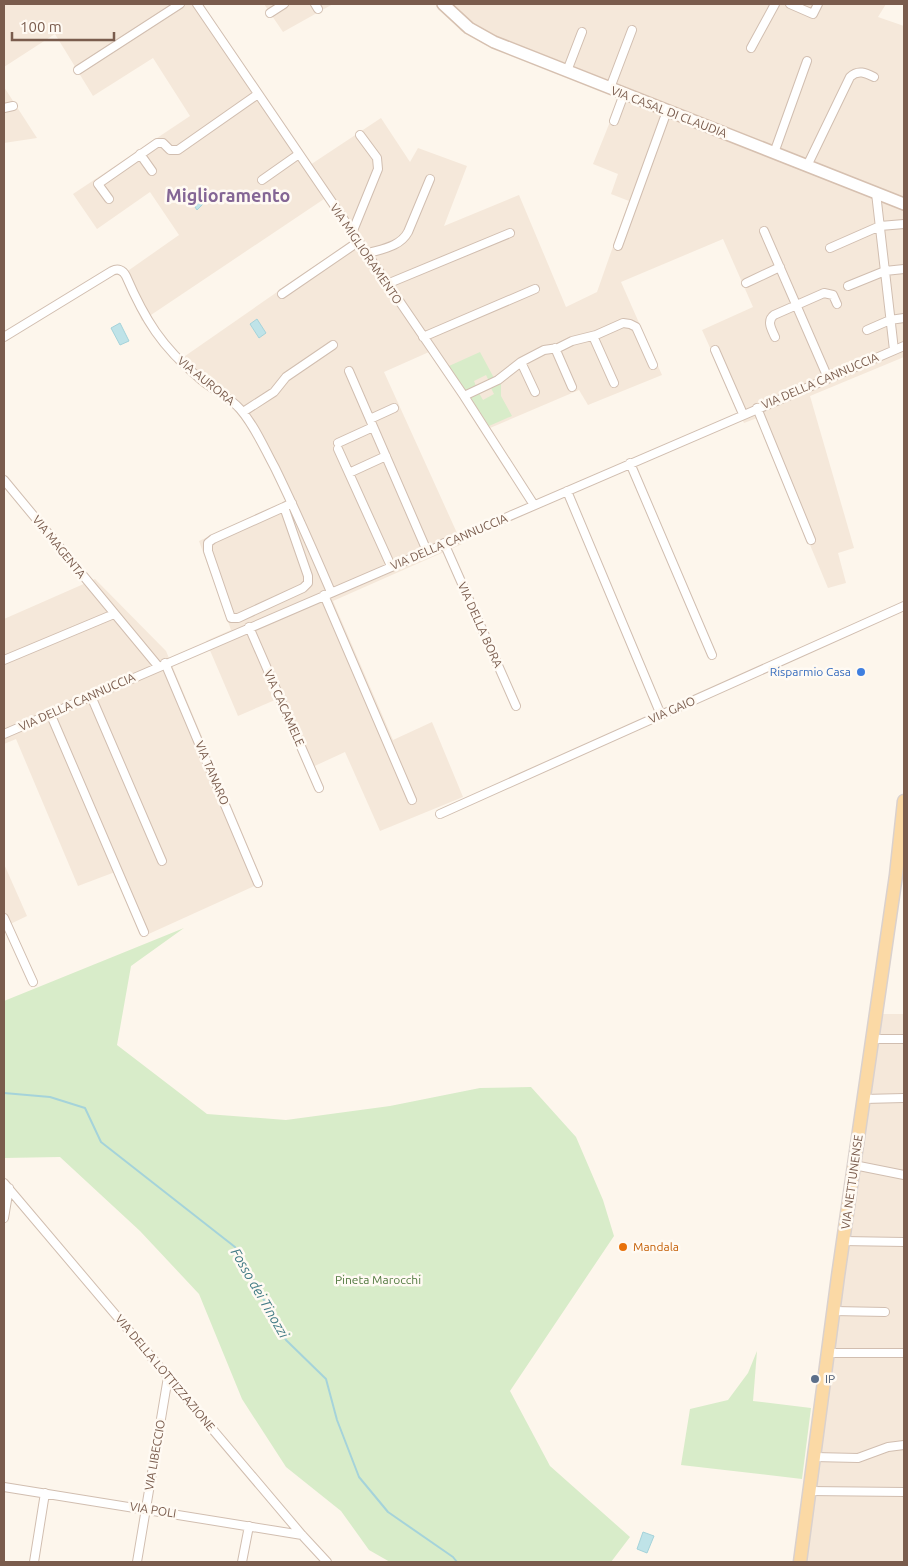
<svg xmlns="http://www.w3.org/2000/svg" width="908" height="1566" font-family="Ubuntu,sans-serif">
  <rect width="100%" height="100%" fill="#fdf6ec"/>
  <!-- residential -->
  <path fill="#f5e8da" d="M4 4H201L310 165 381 118 410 162 418 148 467 166 444 226 519 195 566 307 597 292 629 201 611 194 618 174 593 164 620 97 486 45 461 31 437 4H886L878 17 904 26V357L810 396 854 548 838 553 846 583 828 588 757 418 744 423 702 330 753 307 723 239 621 282 662 375 588 405 579 390 483 431 429 352 384 372 462 544 333 601 393 740 432 722 463 797 380 831 345 752 306 770 275 700 238 716 206 641 231 630 199 541 287 501 256 437 229 403 203 388 175 363 352 240 324 199 142 321 122 275 179 235 150 192 97 229 73 194 190 116 153 58 93 96 55 34 4 67Z
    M264 4H333L283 32Z
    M4 87 37 138 4 143Z
    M95 579 166 651 263 882 142 937 115 872 78 886 16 739 4 744V619Z
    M4 864 27 916 4 927Z
    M869 1014H904V1562H793Z"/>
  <!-- green -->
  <path fill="#d8ecc9" d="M480 352 494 378 489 381 486 375 474 381 476 386 466 391 449 366Z
    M501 383V396L512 416 489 426 470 397 479 393 483 400 494 394 491 388Z
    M184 928 131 966 117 1045 207 1114 286 1120 390 1106 480 1088 531 1087 576 1137 603 1200 614 1236 510 1391 550 1466 630 1537 611 1562H390L369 1550 341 1511 286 1467 242 1399 199 1294 140 1231 60 1157 4 1158V1001Z
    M757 1351 753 1401 811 1408 802 1479 681 1465 690 1409 728 1400 748 1373Z"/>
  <!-- water -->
  <path fill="#bfe3e8" stroke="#a5d3da" d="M197 193 204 203 197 210 195 207 197 205 191 197Z
    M257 319 266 333 259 338 250 324Z
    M120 323 129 341 120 345 111 328Z
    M643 1532 654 1536 647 1553 637 1549Z"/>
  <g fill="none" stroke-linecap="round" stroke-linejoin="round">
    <!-- stream -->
    <path stroke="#a5d3da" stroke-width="2" d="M4 1093 50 1097 85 1108 101 1142 235 1247 286 1340 326 1379 337 1420 359 1477 388 1512 453 1557 457 1562"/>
    <!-- street casing -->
    <g stroke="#d1beb0" stroke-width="10">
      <path id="street" d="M197 4 464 396 534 505
        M315 4 318 9
        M790 4 813 14 818 4
        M270 13 284 4
        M751 48 775 4
        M78 70 180 4
        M567 71 582 32
        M610 88 632 30
        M4 108 13 106
        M614 121 624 94
        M774 153 807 61
        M140 154 152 171
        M807 166 850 77C858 69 866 73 874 77
        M262 180 299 154
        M876 193 894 350
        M109 199 98 184 157 143H163L170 150H178L258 94
        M764 231 828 378
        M352 233 378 169 377 158 360 135
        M618 246 667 111
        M830 248 880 226 904 224
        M366 254C381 249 400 247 408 232L430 179
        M746 283 780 267
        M387 284 510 233
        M848 286 885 271 904 269
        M282 294 358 242
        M867 330 890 320 904 318
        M593 336 614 383
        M4 337 112 271C118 268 123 270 126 276 145 320 162 347 198 377 211 389 229 396 240 409 255 426 264 448 275 468 295 509 313 550 331 592
        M423 337 535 289
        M775 337C772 330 766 321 774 315L824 293 833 295 837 304
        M555 348 572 387
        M715 350 743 414
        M521 362 535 392
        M349 371 427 551
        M464 396 498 380 521 362 544 350 558 348 572 341 596 335 623 323 630 324 636 327 653 365
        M757 408 811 540
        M243 412 274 392 286 377 333 345
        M370 419 394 408
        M338 443 373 427
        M338 449 391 566
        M630 463 712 655
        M349 473 386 456
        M4 480 158 666
        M567 491 661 715
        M284 507 308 576V583L303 588 238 618H231L208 551V543L213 539 284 507 292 503
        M444 543 516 706
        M324 595 412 800
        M249 627 319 788
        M4 660 114 614
        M165 663 258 883
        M91 696 162 861
        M50 713 144 932
        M4 734 904 346
        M440 814 904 606
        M4 918 33 982
        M872 1039H904
        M864 1099 904 1098
        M854 1165 904 1175
        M4 1183 302 1535 327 1562
        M4 1218 9 1188
        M843 1241 904 1242
        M834 1311 885 1312
        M828 1353H904
        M814 1457 858 1458 888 1447 904 1445
        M4 1487 302 1535
        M809 1491 904 1492
        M34 1562 45 1493
        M137 1562 168 1377
        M242 1562 249 1526"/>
    </g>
    <!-- secondary casing -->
    <g stroke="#d6c0b0" stroke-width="14">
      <path id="secondary" d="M443 4 469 28 494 42 904 204"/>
    </g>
    <!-- primary casing -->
    <g stroke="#dad1cd" stroke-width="15">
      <path id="primary" d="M800 1562 838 1276 896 875 904 801"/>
    </g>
    <!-- street -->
    <use href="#street" stroke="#fff" stroke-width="8"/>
    <!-- secondary -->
    <use href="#secondary" stroke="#fff" stroke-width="11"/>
    <!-- primary -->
    <use href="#primary" stroke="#fbd9a5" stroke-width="12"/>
  </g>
  <!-- markers -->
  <circle fill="#3f7fe0" stroke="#fffaf3" stroke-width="2" cx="861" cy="672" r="5"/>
  <circle fill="#e8710a" stroke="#fffaf3" stroke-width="2" cx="623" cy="1247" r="5"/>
  <circle fill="#5c6f8a" stroke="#fffaf3" stroke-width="2" cx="815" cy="1379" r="5"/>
  <g text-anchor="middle" stroke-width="5" stroke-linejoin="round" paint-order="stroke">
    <!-- street labels -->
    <g font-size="12" fill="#7a5c4d" stroke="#fffaf3">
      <text transform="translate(669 112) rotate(21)" y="4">VIA CASAL DI CLAUDIA</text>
      <text transform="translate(366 254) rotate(56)" y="4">VIA MIGLIORAMENTO</text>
      <text transform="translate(206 381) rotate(39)" y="4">VIA AURORA</text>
      <text transform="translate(820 381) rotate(-23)" y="4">VIA DELLA CANNUCCIA</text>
      <text transform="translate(449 542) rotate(-23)" y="4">VIA DELLA CANNUCCIA</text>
      <text transform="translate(59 547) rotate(51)" y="4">VIA MAGENTA</text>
      <text transform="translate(480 625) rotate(66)" y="4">VIA DELLA BORA</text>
      <text transform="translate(77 702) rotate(-24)" y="4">VIA DELLA CANNUCCIA</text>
      <text transform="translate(284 708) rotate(66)" y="4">VIA CACAMELE</text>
      <text transform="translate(672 710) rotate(-24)" y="4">VIA GAIO</text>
      <text transform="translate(212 773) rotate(67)" y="4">VIA TANARO</text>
      <text transform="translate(852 1182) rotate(-82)" y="4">VIA NETTUNENSE</text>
      <text transform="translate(165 1373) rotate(50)" y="4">VIA DELLA LOTTIZZAZIONE</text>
      <text transform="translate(155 1455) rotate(-80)" y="4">VIA LIBECCIO</text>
      <text transform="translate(153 1510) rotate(9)" y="4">VIA POLI</text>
    </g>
    <!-- shop labels -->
    <g font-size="12" fill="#366cbe" stroke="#fffaf3" text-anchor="end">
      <text x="851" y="676">Risparmio Casa</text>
    </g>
    <!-- food labels -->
    <g font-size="12" fill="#c56008" stroke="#fffaf3" text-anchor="start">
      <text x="633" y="1251">Mandala</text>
    </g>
    <!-- park labels -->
    <g font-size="12" fill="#537a41" stroke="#fffaf3">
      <text x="378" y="1284">Pineta Marocchi</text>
    </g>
    <!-- service labels -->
    <g font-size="12" fill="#4e5e75" stroke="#fffaf3" text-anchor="start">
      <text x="825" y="1383">IP</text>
    </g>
    <!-- water labels -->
    <g font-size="14" font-style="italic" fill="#437c86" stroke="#fffaf3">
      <text transform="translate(260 1293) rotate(60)" y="5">Fosso dei Tinozzi</text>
    </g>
    <!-- district labels -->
    <g font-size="18" font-weight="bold" fill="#846695" stroke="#fffaf3">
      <text x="228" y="202">Miglioramento</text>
    </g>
  </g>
  <!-- border -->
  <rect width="908" height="1566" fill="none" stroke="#7a5c4d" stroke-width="10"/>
  <!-- scale -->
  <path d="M12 32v8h102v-8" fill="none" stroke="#7a5c4d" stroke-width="2.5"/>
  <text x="20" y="32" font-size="15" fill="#7a5c4d" stroke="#fffaf3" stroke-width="4" paint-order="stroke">100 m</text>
</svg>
